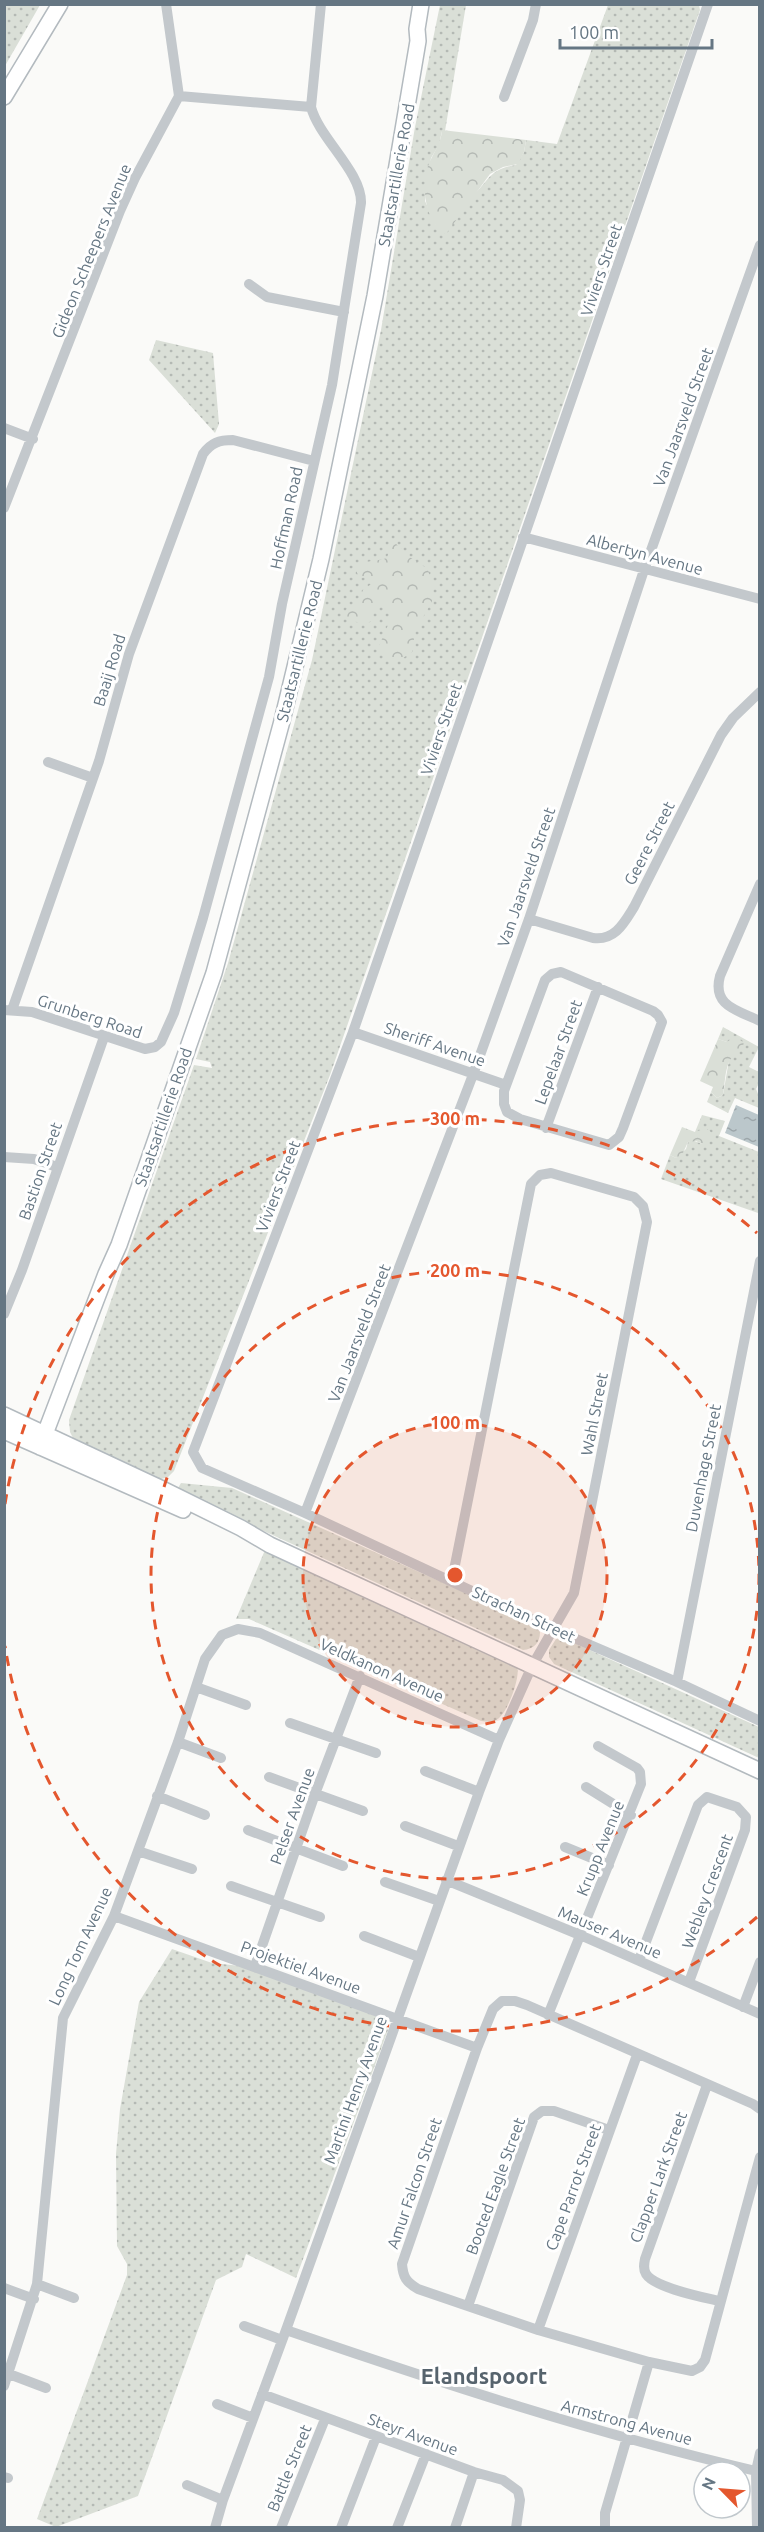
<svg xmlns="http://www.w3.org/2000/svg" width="764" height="2532" font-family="Ubuntu,sans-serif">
  <defs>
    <pattern id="grass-dots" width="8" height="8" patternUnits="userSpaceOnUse" patternTransform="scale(1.5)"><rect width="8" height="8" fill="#dadfd7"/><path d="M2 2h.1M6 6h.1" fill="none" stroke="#b4b9b4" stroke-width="1.8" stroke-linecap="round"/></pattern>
    <pattern id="forest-crowns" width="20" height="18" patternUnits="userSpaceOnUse" patternTransform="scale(1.5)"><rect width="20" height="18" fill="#dadfd7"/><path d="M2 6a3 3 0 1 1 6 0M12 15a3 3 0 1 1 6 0" fill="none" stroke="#b4b9b4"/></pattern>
    <pattern id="water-ripples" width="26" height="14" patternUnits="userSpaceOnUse" patternTransform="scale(1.5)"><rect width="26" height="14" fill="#bbc7cb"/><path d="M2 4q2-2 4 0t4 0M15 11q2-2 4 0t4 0" fill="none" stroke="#9ca6aa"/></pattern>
  </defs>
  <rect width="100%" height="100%" fill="#fafaf8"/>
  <!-- grass -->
  <path fill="url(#grass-dots)" d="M5 4 40 5 5 66 4 5Z
    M440 5H466L445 131H442L439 145 431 158 425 201 436 225C447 216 459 208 470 198 489 182 488 169 516 165L524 152 526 140 557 144 608 5H699L700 10 330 1075 174 1471 168 1477 158 1480 74 1440 70 1432 69 1420 194 1065 212 1068 210 1062 196 1059 228 963 312 660 381 330 415 127Z
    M156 340 213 353 219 424 215 433 149 360Z
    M723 1027 759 1047 749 1067 759 1072V1083L756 1089 759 1096V1108L735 1098 728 1113 707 1102 711 1092 717 1098 723 1095 729 1060 733 1053 727 1042 718 1039Z
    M702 1115 725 1121 719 1136 759 1152 758 1213 661 1179 670 1155 676 1158 686 1149 688 1142 692 1140 702 1144 698 1132H695Z
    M181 1483 232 1488 535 1624 540 1632C540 1643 534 1649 523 1650L179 1492 178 1488Z
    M265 1550 517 1666C521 1676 508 1710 500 1717 495 1723 488 1722 481 1721L249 1619H236Z
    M561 1637 759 1727V1758L554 1664 549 1657V1650L556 1639Z
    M172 1949 212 1963 241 1966 382 2017 388 2030 296 2278 246 2254 242 2267 216 2280 138 2496 56 2527 37 2519 127 2275V2264L117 2246 116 2154 120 2109 139 2002Z"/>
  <!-- forest -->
  <path fill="url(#forest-crowns)" d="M442 130 526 140 524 152 518 164 503 167 490 174 446 234C425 223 421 187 428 166 433 153 441 144 442 130Z
    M395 543 411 558 428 569 432 588V601L415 632 412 652 403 658 391 659 382 652 379 646 391 618 388 607 384 605 374 610 371 621 365 625 348 619 345 612 348 607 357 604 363 590 374 582 370 576 361 578 357 573V567C367 559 375 562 387 558L391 544Z
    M735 1036 744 1043 741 1050C724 1057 726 1079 723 1095L717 1098 711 1092 713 1087 700 1081 718 1039 727 1042Z
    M682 1127 695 1132 706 1128 712 1133 708 1141 702 1144 696 1141 688 1142 682 1155 676 1158 670 1155Z"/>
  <!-- water -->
  <path fill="url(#water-ripples)" d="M736 1105 759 1115V1147L725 1133Z"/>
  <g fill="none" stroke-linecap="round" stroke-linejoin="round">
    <!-- secondary casing -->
    <g stroke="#b3babf" stroke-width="18">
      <path id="secondary" d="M4 97 60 4
        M4 1415 158 1487 241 1528 270 1545 760 1771
        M4 1431 183 1510
        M40 1447 106 1274 119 1245 214 973 282 721 321 559 375 296 418 41 417 29 421 4"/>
    </g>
    <!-- street -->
    <path stroke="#c3c8cc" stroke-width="10" d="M708 4 353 1032 193 1452 202 1468 305 1513 553 1629 677 1682 760 1721
      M179 96 311 107
      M504 97 533 20 536 4
      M249 284 267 297 344 312
      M4 428 33 439
      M4 508 120 211 135 178 179 96 166 4
      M523 537 760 599
      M48 762 93 778
      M760 884 720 976C712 1006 737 1010 760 1021
      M529 919 593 938C615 941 624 923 634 907L721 735 733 718 760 692
      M561 972 653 1011 658 1015 662 1022 623 1128 619 1137 609 1145 520 1119 507 1112 504 1104V1091L545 980 552 974Z
      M4 1010 32 1012 145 1049 155 1047 161 1042 174 1013 203 918 269 677 282 604 332 385 361 203C362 172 319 138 311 107L321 4
      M12 1010 99 761 129 654 203 454C211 443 219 440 233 440L314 461
      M353 1032 506 1085
      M546 1128 598 987
      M4 1157 34 1159 57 1167
      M4 1314 22 1270 104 1037
      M305 1513 474 1072 529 919 644 570 760 245
      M677 1682 760 1261
      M196 1687 246 1705
      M290 1723 376 1753
      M178 1742 221 1758
      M425 1771 479 1792
      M269 1777 363 1811
      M586 1787 631 1815
      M157 1796 205 1815
      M405 1826 458 1846
      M248 1830 343 1866
      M565 1847 609 1865
      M138 1851 192 1869
      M446 1880 580 1935 760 2014
      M385 1882 439 1901
      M231 1886 320 1917
      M114 1916 477 2048
      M364 1936 419 1957
      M639 1960 698 1805 707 1797 737 1807 746 1817 745 1830 689 1982
      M255 1966 315 1794 360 1676
      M743 2007 760 1962
      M548 2015 641 1784 640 1772 637 1768 598 1746
      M707 2085 645 2259C644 2264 643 2269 646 2274 655 2288 702 2297 719 2301
      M760 2109 753 2104 527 2005 515 2001H502L493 2009 477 2048 402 2264C403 2277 406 2282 418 2289L538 2330 649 2362 692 2371 700 2367 705 2360 760 2157
      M37 2284 74 2298
      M4 2288 34 2299
      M468 2306 534 2117 542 2111H554L609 2130
      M244 2326 282 2340
      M286 2330C441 2383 596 2434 756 2471
      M538 2330 637 2055
      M9 2374 46 2388
      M4 2386 37 2284 63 2018 114 1916 178 1742 205 1659 222 1635 238 1629 260 1633 499 1740
      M262 2394 474 2472 503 2480 518 2491 520 2500 516 2528
      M217 2404 253 2418
      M4 2477 8 2478
      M187 2485 223 2500
      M215 2528 223 2500 286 2330 479 1792 499 1740 532 1666 574 1593 647 1222 643 1206 634 1197 551 1173 540 1175 531 1184 452 1580
      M281 2528 325 2419
      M341 2528 376 2437
      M397 2528 426 2454
      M455 2528 474 2472
      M605 2528V2513L649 2362
      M757 2528 756 2471 760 2453"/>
    <!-- secondary -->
    <use href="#secondary" stroke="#fff" stroke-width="15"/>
  </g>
  <!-- distance rings -->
  <circle cx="455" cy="1575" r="152" fill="#e4572e" fill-opacity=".12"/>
  <g fill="none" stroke="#e4572e" stroke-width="3" stroke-dasharray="10 8">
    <circle cx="455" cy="1575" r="152"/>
    <circle cx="455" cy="1575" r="304"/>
    <path d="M757 1917A456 456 0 0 1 5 1646M5 1504A456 456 0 0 1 757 1233"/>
  </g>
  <g text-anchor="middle" stroke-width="6" stroke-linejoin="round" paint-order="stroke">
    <!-- street labels -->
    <g font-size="16" fill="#657683" stroke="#fff">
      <text transform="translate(396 175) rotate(-80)" y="6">Staatsartillerie Road</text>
      <text transform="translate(91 251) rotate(-68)" y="6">Gideon Scheepers Avenue</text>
      <text transform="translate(601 270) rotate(-71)" y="6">Viviers Street</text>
      <text transform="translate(683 417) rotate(-70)" y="6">Van Jaarsveld Street</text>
      <text transform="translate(286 518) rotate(-78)" y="6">Hoffman Road</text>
      <text transform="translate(645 554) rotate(15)" y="6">Albertyn Avenue</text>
      <text transform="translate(299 651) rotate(-76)" y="6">Staatsartillerie Road</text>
      <text transform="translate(109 670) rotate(-73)" y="6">Baaij Road</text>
      <text transform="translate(441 729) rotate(-71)" y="6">Viviers Street</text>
      <text transform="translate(649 843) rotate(-63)" y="6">Geere Street</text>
      <text transform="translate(526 877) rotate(-71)" y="6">Van Jaarsveld Street</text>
      <text transform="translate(90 1016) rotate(18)" y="6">Grunberg Road</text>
      <text transform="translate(435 1044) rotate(19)" y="6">Sheriff Avenue</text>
      <text transform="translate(558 1052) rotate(-70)" y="6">Lepelaar Street</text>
      <text transform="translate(163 1117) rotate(-71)" y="6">Staatsartillerie Road</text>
      <text transform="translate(40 1171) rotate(-71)" y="6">Bastion Street</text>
      <text transform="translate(278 1186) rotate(-69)" y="6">Viviers Street</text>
      <text transform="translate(359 1333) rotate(-69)" y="6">Van Jaarsveld Street</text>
      <text transform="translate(594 1414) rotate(-79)" y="6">Wahl Street</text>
      <text transform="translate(703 1468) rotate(-79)" y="6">Duvenhage Street</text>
      <text transform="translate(524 1614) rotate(25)" y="6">Strachan Street</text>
      <text transform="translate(382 1670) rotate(24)" y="6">Veldkanon Avenue</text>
      <text transform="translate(292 1816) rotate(-70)" y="6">Pelser Avenue</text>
      <text transform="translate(600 1848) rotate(-68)" y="6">Krupp Avenue</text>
      <text transform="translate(707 1891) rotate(-70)" y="6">Webley Crescent</text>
      <text transform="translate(610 1932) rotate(23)" y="6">Mauser Avenue</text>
      <text transform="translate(80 1946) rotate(-65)" y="6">Long Tom Avenue</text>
      <text transform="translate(301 1967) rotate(20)" y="6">Projektiel Avenue</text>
      <text transform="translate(355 2090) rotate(-70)" y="6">Martini Henry Avenue</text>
      <text transform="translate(658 2177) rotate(-70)" y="6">Clapper Lark Street</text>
      <text transform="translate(414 2183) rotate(-71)" y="6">Amur Falcon Street</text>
      <text transform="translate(495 2186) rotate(-70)" y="6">Booted Eagle Street</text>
      <text transform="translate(573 2187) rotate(-70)" y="6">Cape Parrot Street</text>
      <text transform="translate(627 2422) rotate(15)" y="6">Armstrong Avenue</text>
      <text transform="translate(413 2434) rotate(20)" y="6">Steyr Avenue</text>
      <text transform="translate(289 2468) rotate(-68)" y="6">Battle Street</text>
    </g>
    <!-- district labels -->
    <g font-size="22" font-weight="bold" fill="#57646e" stroke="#fff">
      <text x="484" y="2384">Elandspoort</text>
    </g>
  </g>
  <circle cx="455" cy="1575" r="9" fill="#e4572e" stroke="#fff" stroke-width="3"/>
  <g font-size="18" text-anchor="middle" font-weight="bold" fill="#e4572e" stroke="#fff" stroke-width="6" stroke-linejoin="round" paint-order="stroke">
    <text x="455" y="1125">300 m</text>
    <text x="455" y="1277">200 m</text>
    <text x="455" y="1429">100 m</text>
  </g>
  <!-- border -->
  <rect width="764" height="2532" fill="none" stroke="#657683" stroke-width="12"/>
  <!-- north arrow -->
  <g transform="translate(722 2490) rotate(295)"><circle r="28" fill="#ffffff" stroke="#c1c8cd" stroke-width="1.5"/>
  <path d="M0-4.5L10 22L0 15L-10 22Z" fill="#e4572e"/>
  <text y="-9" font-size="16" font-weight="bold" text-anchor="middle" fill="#657683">N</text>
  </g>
  <!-- scale -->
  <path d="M560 39v9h152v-9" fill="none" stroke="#657683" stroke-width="3"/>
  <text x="569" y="39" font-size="18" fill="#657683" stroke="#ffffff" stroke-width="4.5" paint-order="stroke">100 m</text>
</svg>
